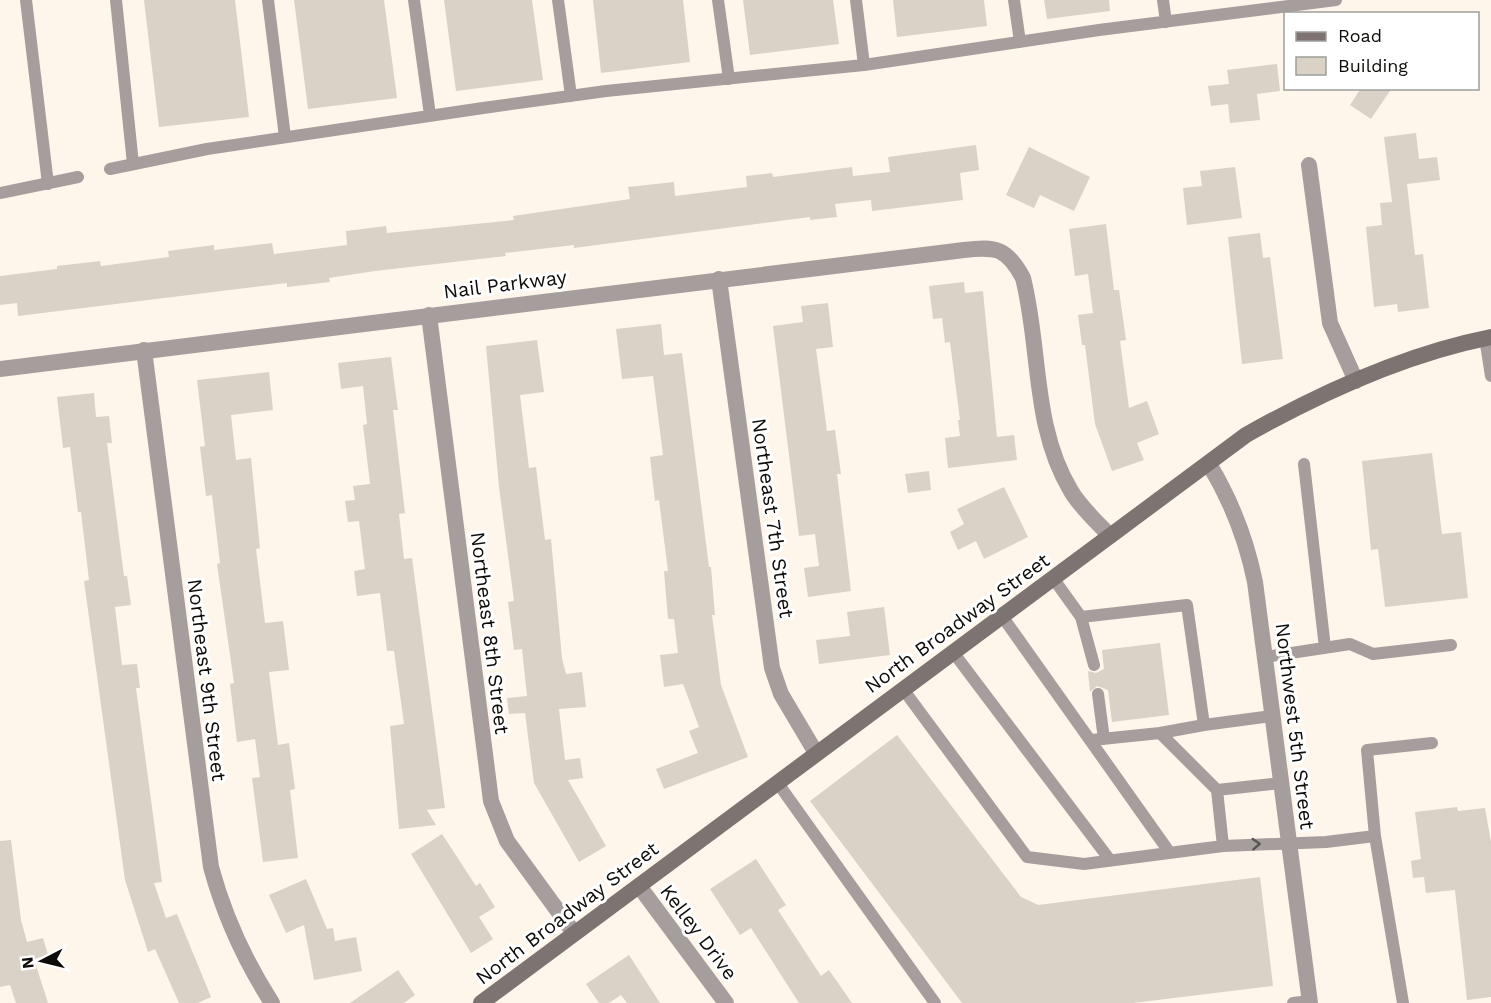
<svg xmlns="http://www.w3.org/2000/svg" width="1491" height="1003" font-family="'Work Sans',sans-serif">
  <rect width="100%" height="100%" fill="#fef6ea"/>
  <!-- building -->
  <path fill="#dad2c6" d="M144 0H235L249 117 159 127Z
    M294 0H384L397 98 308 109Z
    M444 0H532L543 80 456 91Z
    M593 0H683L690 62 601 73Z
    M743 0H833L839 44 750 55Z
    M893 0H984L987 26 897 37Z
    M1044 0H1109L1110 11 1047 19Z
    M1277 64 1280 91 1257 94 1260 120 1230 123 1228 104 1211 106 1208 86 1229 84 1227 70Z
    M1361 88H1392L1371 119 1350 105Z
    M1416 133 1419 159 1437 157 1440 180 1407 184 1415 255 1423 254 1429 308 1398 312 1397 304 1374 307 1366 227 1382 225 1380 203 1392 202 1384 137Z
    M976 145 979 170 960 173 963 200 872 211 871 200 835 204 837 217 810 220V217L574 248V245L505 253 506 256 375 271 329 278 330 282 287 287V283L18 316 17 303 0 305V276L57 269V266L100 261 101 266 169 257 168 251 214 245V250L272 243 274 254 347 245 346 231 386 226 387 233 514 220 513 216 630 199 628 187 674 182 675 196 747 187 746 176 772 173 773 177 852 167 853 176 890 172 888 157Z
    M1029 147 1090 177 1074 211 1040 195 1034 208 1006 195Z
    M1235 167 1242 218 1187 225 1183 188 1202 186 1200 171Z
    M1106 224 1114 290H1119L1126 340 1120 341 1129 408 1147 401 1159 434 1137 443 1144 460 1112 471 1095 424 1085 345H1082L1078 315 1093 313 1088 274 1075 276 1069 229Z
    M1260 233 1263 258 1270 257 1283 359 1242 364 1228 237Z
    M964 282 965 293 983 291 997 437 1014 435 1017 460 948 468 945 438 960 436 958 420H960L950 342 945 343 942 318 933 319 929 286Z
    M828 303 833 347 816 349 827 431 835 430 841 474H837L851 591 808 597 804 568 819 566 815 534 799 536 773 326 803 322 801 306Z
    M661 324 664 355 682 353 709 567H711L715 615H712L721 685 748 757 664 789 656 769 698 753 689 731 699 727 683 684 664 687 660 655 678 653 674 619H668L664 571H668L659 500 655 501 650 457 663 455 653 376 622 379 616 329Z
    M537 340 544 392 520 395 529 468 536 467 545 540 551 539 562 658 566 674 582 672 586 707 559 709 565 760 580 758 583 778 568 780 606 846 579 862 534 783 525 713 509 714 507 698 527 696 522 649 514 650 508 602 514 601 499 487 486 346Z
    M391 357 398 410H393L405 513 399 514 404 559 412 558 445 808 427 810 436 825 399 829 390 726 404 724 394 651H387L380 593 357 596 354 571 365 569 359 521 348 522 345 501 355 500 353 486 370 484 363 425 367 424 363 386 341 389 338 363Z
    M269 372 273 410 231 415 236 460 251 458 260 548 256 549 265 623 283 621 289 670 269 672 278 745 289 743 295 789 290 790 298 858 263 862 252 778 260 777 255 739 237 742 230 684 234 683 217 564 220 563 212 495 206 496 200 447 205 446 197 380Z
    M94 393 96 417 109 416 112 443H107L124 576H127L131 605 115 607 122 665 137 664 140 688H136L162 882 154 883 166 918 177 914 211 997 198 1003H179L155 949 148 952 125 880 84 581 89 580 81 512H78L70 447 63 448 57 397Z
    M1432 453 1442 534 1461 532 1468 598 1385 607 1378 549 1371 550 1362 461Z
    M929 471 931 490 908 493 905 474Z
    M1004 487 1028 537 984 559 976 541 958 550 950 532 964 524 957 509Z
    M884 607 890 655 819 664 816 640 850 636 847 612Z
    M1160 643 1169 715 1112 722 1108 690 1097 686 1090 692 1088 671 1096 673 1104 669 1102 650Z
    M897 735 1021 897 1038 905 1260 877 1273 986 1133 1003H962L810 801Z
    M1457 807 1458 811 1485 808 1491 842V997L1467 1000 1455 890 1426 893 1424 877 1413 878 1411 861 1421 859 1415 812Z
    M442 834 476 886 480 883 495 907 479 917 493 939 471 953 411 854Z
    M11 840 21 920 27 942 43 938 48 955 34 959 48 1003H16L10 985 0 987V841Z
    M756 859 786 905 778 910 821 976 829 970 852 1003H799L751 928 740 935 710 889Z
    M306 879 327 929 333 928 335 941 356 937 362 971 314 980 304 925 286 933 269 895Z
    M629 955 660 1003H627L621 995 609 1003H599L586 984Z
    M398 970 415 995 404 1003H350Z"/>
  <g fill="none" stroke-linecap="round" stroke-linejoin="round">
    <!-- service -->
    <path stroke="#a59e9c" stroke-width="12" d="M26 0 48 184
      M116 0 133 164
      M268 0 285 137
      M414 0 430 115
      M558 0 571 96
      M718 0 729 79
      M856 0 864 65
      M1014 0 1020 42
      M1163 0 1166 22
      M110 169 207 149 483 108 606 91 864 65 1099 30 1336 0
      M0 193 78 177
      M1485 338 1491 376
      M1304 464 1325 648
      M1053 578 1081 617 1094 665
      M1002 616 1170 853
      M1081 617 1187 605 1204 725 1272 716
      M953 652 1110 860
      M1265 657 1350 644 1373 654 1451 645
      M903 689 1027 857 1084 864 1223 846 1326 842 1375 836 1403 1003
      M1098 694 1104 739
      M1204 725 1160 733 1217 790
      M1092 740 1160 733
      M777 782 935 1003
      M1375 836 1367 750 1432 743
      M1223 846 1217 790 1281 783
      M1293 1003 1310 1001"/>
    <!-- minor -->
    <path stroke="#a59e9c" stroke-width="16" d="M1309 165 1330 323 1356 381
      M719 279 772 668 781 694 816 753
      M429 315 491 801 507 841 574 933
      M144 350 211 867C224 915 245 961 272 1003
      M0 369 964 250C996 246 1007 248 1023 278 1041 349 1032 427 1071 491 1081 508 1097 522 1110 536
      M639 886 726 1003"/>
    <!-- tertiary -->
    <path stroke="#a59e9c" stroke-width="16" d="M1209 464C1232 502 1246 538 1255 582L1310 1003"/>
    <!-- secondary -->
    <path stroke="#7d7471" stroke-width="16" d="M481 1003 1246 435C1322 392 1405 354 1491 337"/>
  </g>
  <!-- one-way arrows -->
  <defs><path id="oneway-chevron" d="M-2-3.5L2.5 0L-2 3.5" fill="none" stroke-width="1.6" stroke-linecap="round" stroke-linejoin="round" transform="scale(1.5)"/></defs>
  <use stroke="#5a5552" href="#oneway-chevron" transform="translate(1256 844) rotate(-4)"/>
  <g text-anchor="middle" stroke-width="6" stroke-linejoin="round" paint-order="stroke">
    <!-- street labels -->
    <g font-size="20" fill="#0e0c08" stroke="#fff">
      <text transform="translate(505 284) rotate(-7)" y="7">Nail Parkway</text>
      <text transform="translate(773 518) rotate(82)" y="7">Northeast 7th Street</text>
      <text transform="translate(957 623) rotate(-36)" y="7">North Broadway Street</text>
      <text transform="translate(490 633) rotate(83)" y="7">Northeast 8th Street</text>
      <text transform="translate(207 680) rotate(83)" y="7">Northeast 9th Street</text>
      <text transform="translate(1295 726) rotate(83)" y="7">Northwest 5th Street</text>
      <text transform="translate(567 913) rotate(-37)" y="7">North Broadway Street</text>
      <text transform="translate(699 932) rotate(53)" y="7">Kelley Drive</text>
    </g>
  </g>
  <!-- legend -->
  <rect x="1284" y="12" width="195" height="78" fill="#ffffff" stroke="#9f9e9c" stroke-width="1.5"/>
  <rect x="1296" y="32" width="30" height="9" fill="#7d7471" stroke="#9f9e9c" stroke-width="1.5"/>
  <text x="1338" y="42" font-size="18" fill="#0e0c08">Road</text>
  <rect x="1296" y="57" width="30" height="18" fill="#dad2c6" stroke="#9f9e9c" stroke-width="1.5"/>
  <text x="1338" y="72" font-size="18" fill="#0e0c08">Building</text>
  <!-- north arrow -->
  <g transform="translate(42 961) rotate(263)" stroke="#ffffff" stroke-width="4.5" paint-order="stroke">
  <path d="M0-4.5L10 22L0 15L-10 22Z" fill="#0e0c08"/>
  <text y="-9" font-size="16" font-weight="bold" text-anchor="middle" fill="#0e0c08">N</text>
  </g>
</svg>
